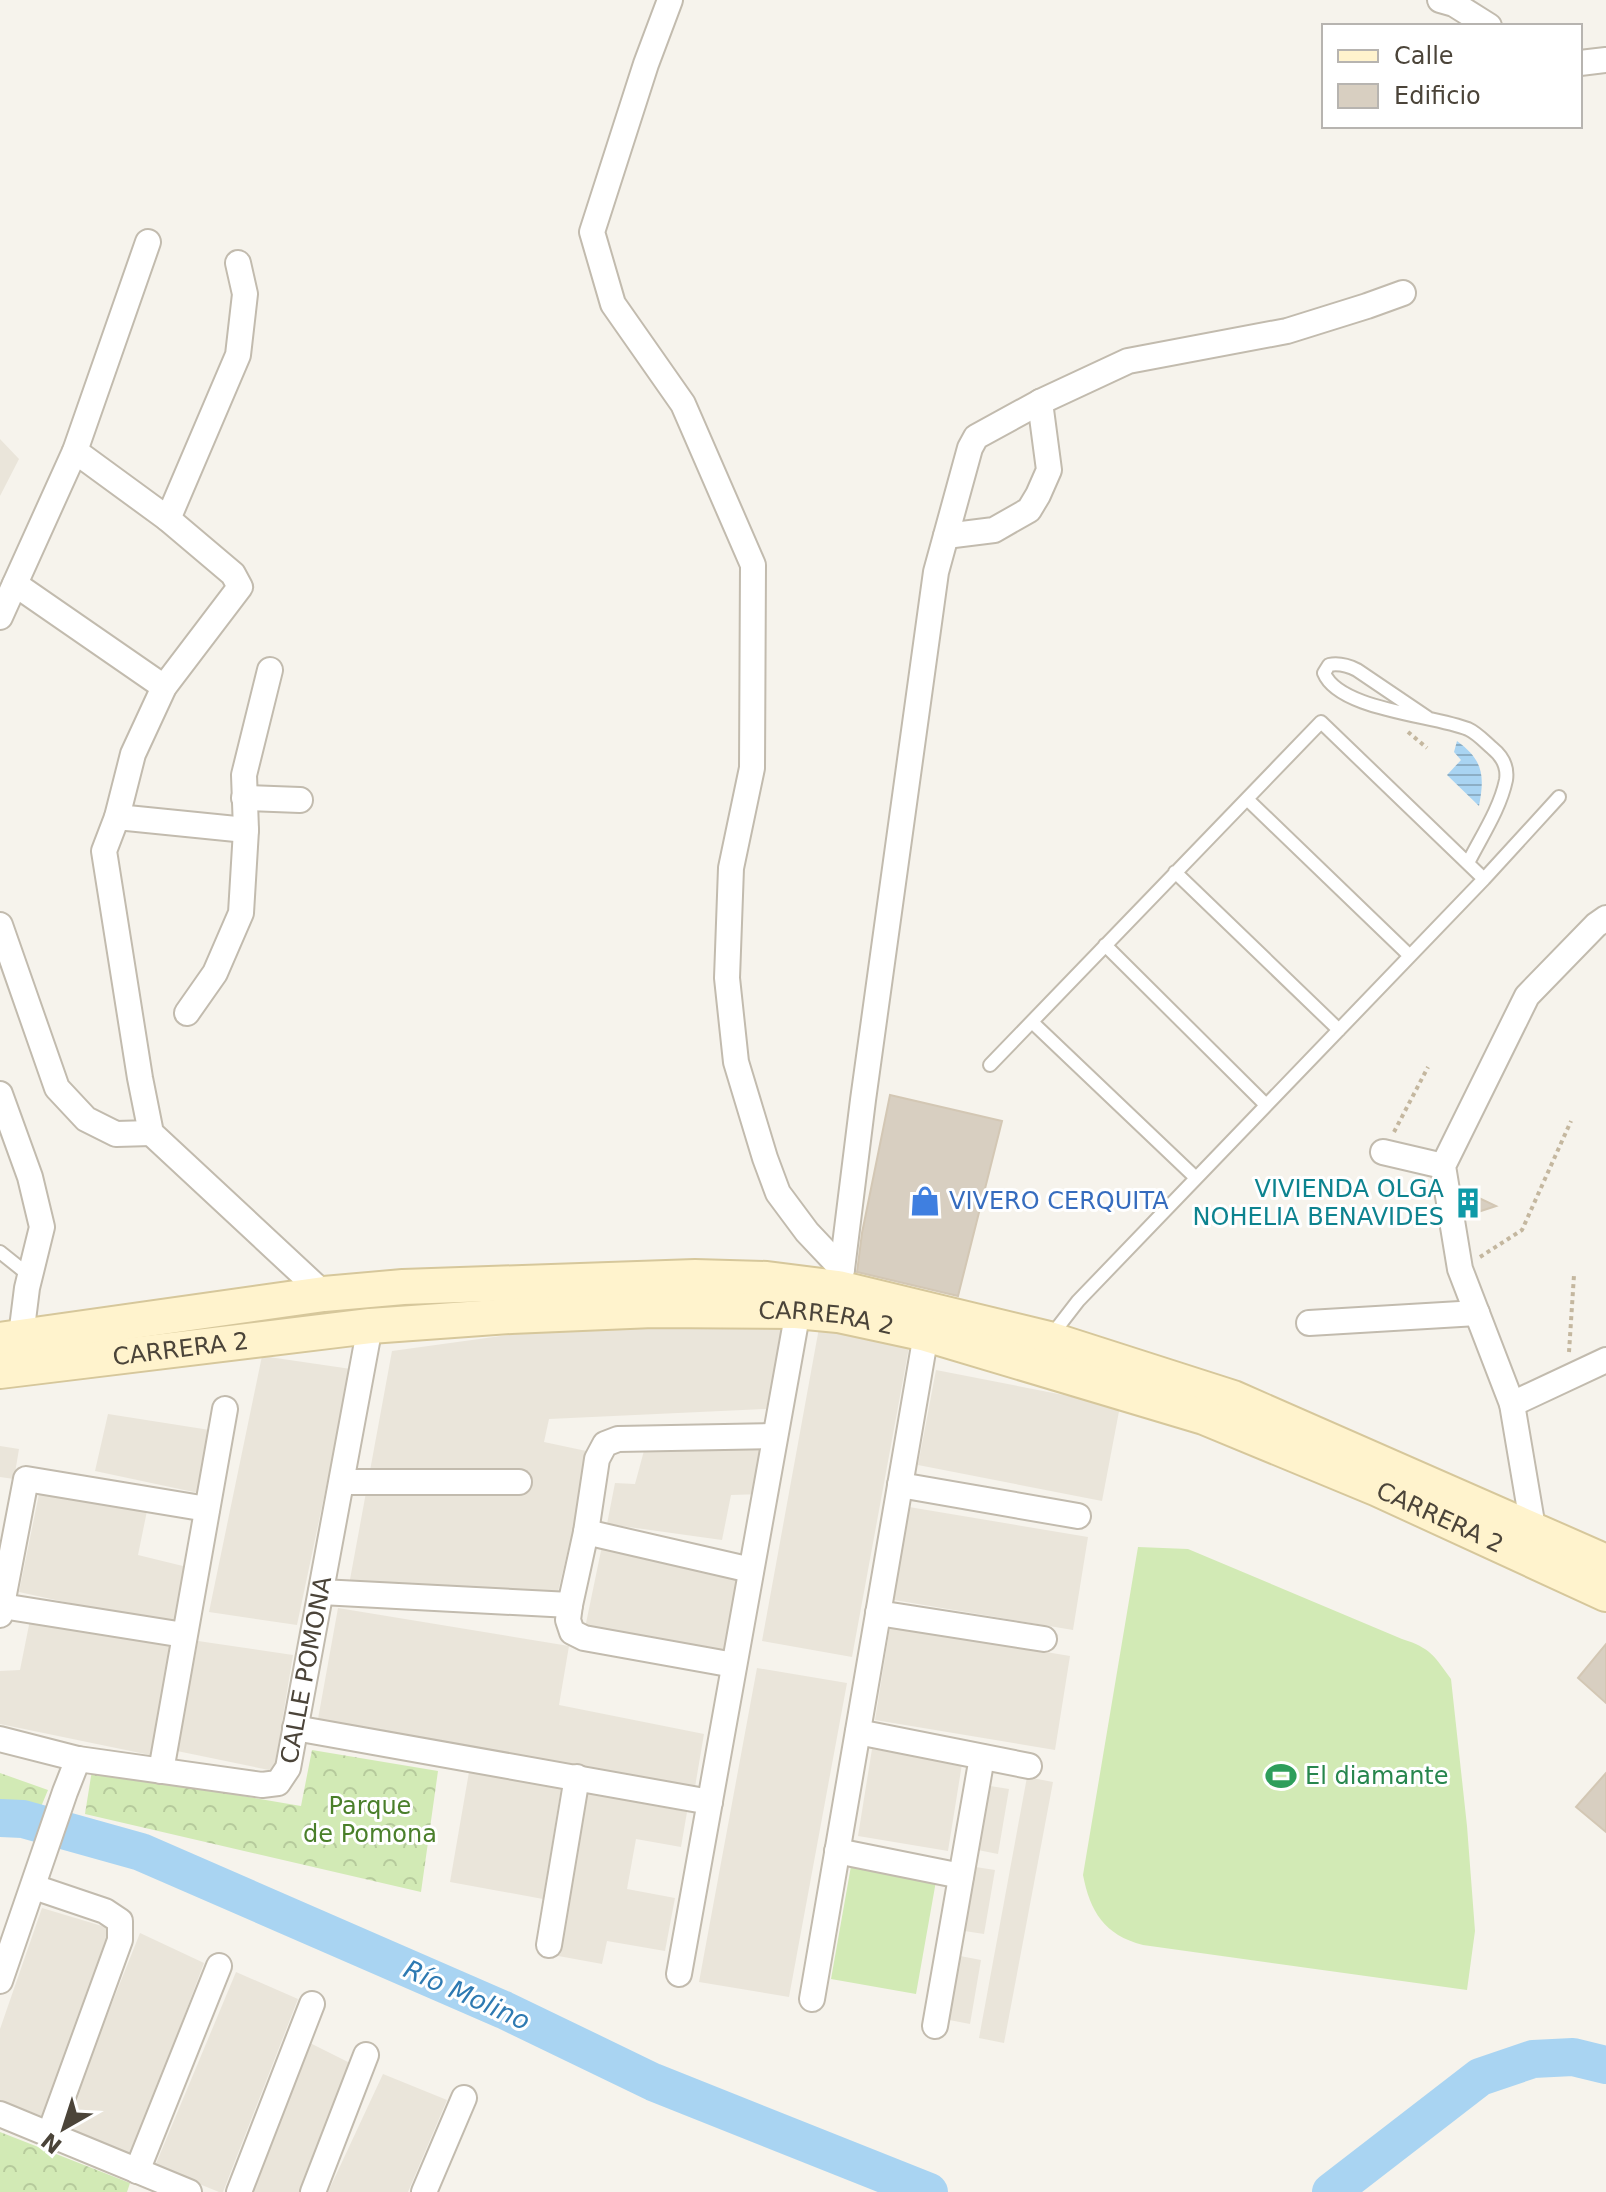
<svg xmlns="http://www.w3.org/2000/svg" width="1606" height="2192" font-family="'DejaVu Sans',sans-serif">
  <defs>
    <pattern id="forest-crowns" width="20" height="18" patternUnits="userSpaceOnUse" patternTransform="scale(2)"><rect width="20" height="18" fill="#d2eab5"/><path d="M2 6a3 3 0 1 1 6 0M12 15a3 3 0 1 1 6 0" fill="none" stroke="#b6ca9c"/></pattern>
    <pattern id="water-rules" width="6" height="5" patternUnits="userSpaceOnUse" patternTransform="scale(2)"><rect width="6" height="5" fill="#a9d4f2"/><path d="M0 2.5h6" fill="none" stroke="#8caec5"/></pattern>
  </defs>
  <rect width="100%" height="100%" fill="#f6f3ec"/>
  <!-- residential -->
  <path fill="#eae5da" d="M0 439 19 459 0 496Z
    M786 1324 766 1409 549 1419 544 1442 591 1452 557 1596 349 1585 392 1351 552 1329Z
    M819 1328 910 1342 852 1657 762 1641Z
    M262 1356 351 1369 297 1625 209 1612Z
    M936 1370 1120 1406 1102 1501 918 1465Z
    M108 1414 216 1431 203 1494 95 1471Z
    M777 1444 763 1494 731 1495 722 1540 607 1524 615 1483 635 1484 645 1447Z
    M0 1446 19 1449 14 1479 0 1477Z
    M40 1489 148 1506 138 1555 187 1567 175 1626 19 1592Z
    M909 1507 1088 1537 1073 1630 894 1600Z
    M602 1546 739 1572 725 1653 585 1628Z
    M338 1608 569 1646 559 1705 704 1734 695 1787 318 1719Z
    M31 1615 172 1645 150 1755 0 1724V1671L20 1670Z
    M890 1626 1070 1656 1055 1750 875 1720Z
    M198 1641 293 1655 274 1771 177 1751Z
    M757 1668 847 1683 789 1997 699 1982Z
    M872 1749 962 1764 948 1851 858 1836Z
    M469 1772 561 1788 543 1899 450 1882Z
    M1027 1777 1053 1782 1004 2043 979 2038Z
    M984 1785 1009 1789 998 1854 973 1849Z
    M582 1792 687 1812 681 1847 636 1839 627 1889 675 1898 665 1951 607 1941 602 1964 553 1955Z
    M969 1866 995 1870 984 1934 958 1930Z
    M42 1908 112 1929 42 2116 0 2100V2029Z
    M140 1933 204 1963 132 2155 63 2126Z
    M955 1955 981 1960 970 2024 944 2019Z
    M236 1972 298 1999 223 2192H219L155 2166Z
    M308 2042 354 2065 299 2192H252Z
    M383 2074 447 2100 408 2192H328Z"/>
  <!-- forest -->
  <path fill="url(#forest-crowns)" d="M312 1750 438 1771 421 1892 85 1814 92 1770 301 1806Z
    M0 1773 48 1790 38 1814 0 1804Z
    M0 2132 130 2183 127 2192H0Z"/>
  <!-- pitch -->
  <path fill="#d2eab5" d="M1138 1547 1188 1549 1402 1639C1431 1648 1434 1656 1451 1679L1467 1826 1475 1931 1467 1990 1143 1945C1104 1935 1090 1911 1083 1875Z
    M851 1866 936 1881 916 1994 831 1979Z"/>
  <!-- water -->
  <path fill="url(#water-rules)" d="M1457 741C1483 760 1485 775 1479 806L1447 775 1461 760 1454 752Z"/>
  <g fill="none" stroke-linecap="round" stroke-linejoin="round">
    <!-- river -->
    <path stroke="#a9d4f2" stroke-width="38" d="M0 1818 23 1819 141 1852 504 2010 653 2082 929 2192
      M1331 2192 1480 2077 1533 2059 1573 2057 1606 2065"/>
  </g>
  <!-- building -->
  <path fill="#d8cfc1" stroke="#d3c7b4" stroke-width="2" d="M890 1095 1002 1121 958 1296 857 1272 862 1233Z
    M1462 1190 1496 1206 1466 1216Z
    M1606 1644V1703L1578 1678Z
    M1606 1773V1832L1576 1807Z"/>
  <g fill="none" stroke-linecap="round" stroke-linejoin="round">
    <!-- lane casing -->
    <g stroke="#c2bbae" stroke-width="16">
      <path id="lane" d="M1428 718 1357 670C1347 665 1339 663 1329 665L1324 673C1339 710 1433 715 1468 729 1477 733 1485 742 1492 748 1502 756 1508 767 1506 780 1500 809 1481 837 1468 863
        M1247 799 1410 956
        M1175 872 1339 1030
        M1105 945 1266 1105
        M1032 1022 1196 1178
        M990 1065 1321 722 1484 879
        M0 1252 30 1276
        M1051 1336 1078 1301 1484 879 1559 797"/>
    </g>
    <!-- street casing -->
    <g stroke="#c2bbae" stroke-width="28">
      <g id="street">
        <path d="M670 0 646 64 592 232 613 304 683 404 753 565 752 768 731 868 727 978 736 1062 765 1158 778 1193 807 1232 842 1269 838 1288"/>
        <path d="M1440 0 1454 4 1489 26"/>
        <path d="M1580 63 1606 60"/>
        <path d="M75 451 168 519 233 574 240 587 164 687 133 754 117 817 104 851 140 1078 151 1133 324 1294"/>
        <path d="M168 519 238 355 245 294 238 263"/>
        <path d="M946 536 994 530 1029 510 1038 495 1049 470 1040 402"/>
        <path d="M15 584 164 687"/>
        <path d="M0 617 75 451 148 242"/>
        <path d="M244 798 300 800"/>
        <path d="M117 817 246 830"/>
        <path d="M0 925 57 1088 86 1119 116 1134 151 1133"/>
        <path d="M187 1013 215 973 241 913 246 830 244 775 270 670"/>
        <path d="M0 1094 30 1177 42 1227 27 1288 21 1336"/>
        <path d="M1383 1152 1443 1166"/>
        <path d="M842 1269 863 1100 936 572 970 448 976 437 1040 402 1128 361 1287 331 1367 306 1403 293"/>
        <path d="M1309 1323 1477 1313"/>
        <path d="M1512 1404 1606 1360"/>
        <path d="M342 1482H519"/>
        <path d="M900 1485 1078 1516"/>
        <path d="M1533 1528 1512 1404 1460 1269 1443 1166 1527 996 1596 925 1606 918"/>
        <path d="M586 1532 751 1570"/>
        <path d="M321 1592 570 1605"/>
        <path d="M2 1606 184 1635"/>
        <path d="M878 1613 1044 1639"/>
        <path d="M0 1615 26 1479 207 1509"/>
        <path d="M734 1665 584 1638 572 1632 568 1620 570 1605 586 1532 597 1459 605 1444 618 1439 775 1436"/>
        <path d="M295 1728 710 1802"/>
        <path d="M858 1732 1029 1766"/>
        <path id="s1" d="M0 1739 78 1759 262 1785 278 1783 288 1768 370 1326"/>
        <path d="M161 1771 225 1409"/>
        <path d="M837 1851 961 1876"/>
        <path d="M34 1887 105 1911 120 1921V1940L49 2135"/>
        <path d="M549 1945 577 1777"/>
        <path d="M679 1974 795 1327 796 1311"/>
        <path d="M0 1981 65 1792 78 1759"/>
        <path d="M812 1999 926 1334"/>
        <path d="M935 2026 982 1757"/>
        <path d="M0 2114 189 2192"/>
        <path d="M137 2171 219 1966"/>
        <path d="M239 2192 312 2004"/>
        <path d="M313 2192 366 2055"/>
        <path d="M424 2192 464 2098"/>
      </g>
    </g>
    <!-- secondary casing -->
    <g stroke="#d6c79b" stroke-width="38">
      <g id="secondary">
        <path d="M0 1340 324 1294 403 1287 695 1277 767 1279 838 1288 1049 1339 1233 1398 1606 1562"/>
        <path id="s2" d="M0 1371 370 1326 511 1316 653 1310 796 1311 838 1315 926 1334 1204 1417 1378 1489 1606 1594"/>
      </g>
    </g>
    <!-- path -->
    <path stroke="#c4b79f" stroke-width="4" stroke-dasharray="4 4" stroke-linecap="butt" d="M1408 732 1427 748
      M1394 1132 1428 1067
      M1480 1257 1522 1230 1571 1121
      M1569 1352 1574 1275"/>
    <!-- lane -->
    <use href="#lane" stroke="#fff" stroke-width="12"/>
    <!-- street -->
    <use href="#street" stroke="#fff" stroke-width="24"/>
    <!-- secondary -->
    <use href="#secondary" stroke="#fff3cd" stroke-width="34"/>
  </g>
  <!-- icons -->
  <defs>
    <g id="shop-bare" transform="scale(2.4)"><path d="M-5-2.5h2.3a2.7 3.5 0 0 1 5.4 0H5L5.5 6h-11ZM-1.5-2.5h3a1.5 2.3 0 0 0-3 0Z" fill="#3f7fe0" stroke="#fff" stroke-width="2.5" paint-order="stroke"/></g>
    <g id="building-bare" transform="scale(2.4)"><path d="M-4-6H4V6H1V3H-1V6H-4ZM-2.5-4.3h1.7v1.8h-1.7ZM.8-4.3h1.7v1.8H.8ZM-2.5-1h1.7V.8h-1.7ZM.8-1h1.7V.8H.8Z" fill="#0f9aa8" stroke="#fff" stroke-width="2.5" paint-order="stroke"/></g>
    <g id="stadium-bare" transform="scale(2.4)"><path d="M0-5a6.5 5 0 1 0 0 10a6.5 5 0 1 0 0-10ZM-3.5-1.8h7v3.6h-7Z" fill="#2e9e5b" stroke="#fff" stroke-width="2.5" paint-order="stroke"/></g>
  </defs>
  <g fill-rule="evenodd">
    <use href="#shop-bare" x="925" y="1201"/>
    <use href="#building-bare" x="1468" y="1203"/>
    <use href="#stadium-bare" x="1281" y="1776"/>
  </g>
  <g text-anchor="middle" stroke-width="6" stroke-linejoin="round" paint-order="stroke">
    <!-- culture labels -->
    <g font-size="24" fill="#0d838f" stroke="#fff" text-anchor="end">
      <text x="1444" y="1197">VIVIENDA OLGA<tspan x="1444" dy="28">NOHELIA BENAVIDES</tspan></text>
    </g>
    <!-- shop labels -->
    <g font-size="24" fill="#366cbe" stroke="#fff" text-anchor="start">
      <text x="949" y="1209">VIVERO CERQUITA</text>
    </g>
    <!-- street labels -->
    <g font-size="24" fill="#4b4439" stroke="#fff">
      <text dy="8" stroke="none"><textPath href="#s2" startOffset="830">CARRERA 2</textPath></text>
      <text dy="8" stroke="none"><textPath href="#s2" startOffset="182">CARRERA 2</textPath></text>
      <text dy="8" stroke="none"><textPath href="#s2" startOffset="1478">CARRERA 2</textPath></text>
      <text dy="8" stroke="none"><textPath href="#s1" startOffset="400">CALLE POMONA</textPath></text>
    </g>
    <!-- leisure labels -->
    <g font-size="24" fill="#27864d" stroke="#fff" text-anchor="start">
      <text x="1305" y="1784">El diamante</text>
    </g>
    <!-- park labels -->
    <g font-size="24" fill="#4a7f2a" stroke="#fff">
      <text x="370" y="1814">Parque<tspan x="370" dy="28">de Pomona</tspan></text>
    </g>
    <!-- water labels -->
    <g font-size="26" font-style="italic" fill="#2e7ab2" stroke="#fff">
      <text transform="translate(467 1995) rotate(24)" y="9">Río Molino</text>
    </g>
  </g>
  <!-- legend -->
  <rect x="1322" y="24" width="260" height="104" fill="#ffffff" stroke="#b7b4b0" stroke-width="2"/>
  <rect x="1338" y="50" width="40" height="12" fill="#fff3cd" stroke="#b7b4b0" stroke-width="2"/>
  <text x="1394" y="64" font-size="24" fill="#4b4439">Calle</text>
  <rect x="1338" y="84" width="40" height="24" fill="#d8cfc1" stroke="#b7b4b0" stroke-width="2"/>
  <text x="1394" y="104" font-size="24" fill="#4b4439">Edificio</text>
  <!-- north arrow -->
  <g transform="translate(64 2128) rotate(219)" stroke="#ffffff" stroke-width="6" paint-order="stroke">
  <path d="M0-6L14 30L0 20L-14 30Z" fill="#4b4439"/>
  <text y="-12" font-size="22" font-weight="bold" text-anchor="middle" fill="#4b4439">N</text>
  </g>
</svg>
